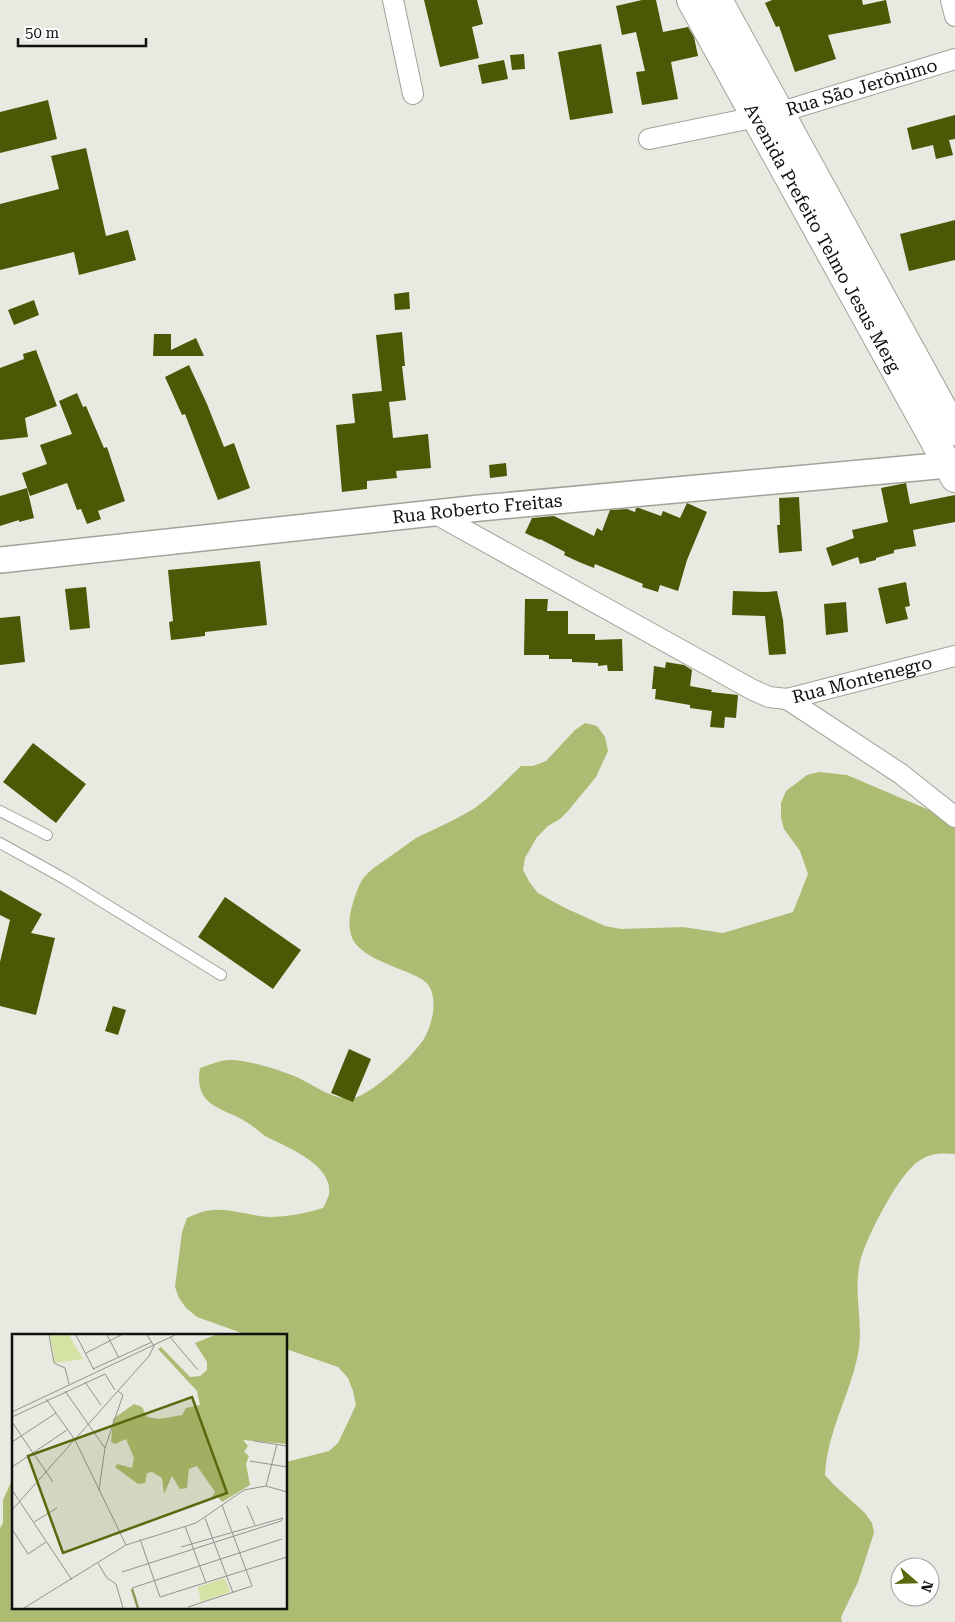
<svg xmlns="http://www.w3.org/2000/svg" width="955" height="1622" font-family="'Roboto Serif',serif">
  <rect width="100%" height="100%" fill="#e8eae1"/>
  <!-- forest -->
  <path fill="#adbc73" d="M585 723 597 726 605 737 608 751 596 777 568 811 560 819 548 826 537 837 525 858 523 870 530 883 538 893 563 907 605 926 621 929 683 927 723 933 793 912 808 874 800 851 784 829 781 818V803L786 791 807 775 819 772 847 775 955 821V1154C943 1153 932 1153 922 1159 900 1170 866 1238 860 1262 853 1293 864 1324 858 1354 850 1395 827 1432 825 1475L834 1485 865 1513 872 1523 874 1533 858 1582 841 1617 842 1622H0V1528L3 1523V1500L11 1482 14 1480V1608H286V1462L329 1451 338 1443 356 1405 353 1391 348 1378 338 1367 286 1349V1336H250L197 1317 186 1308 179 1298 175 1287 182 1232 187 1218C219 1201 238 1215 270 1217 285 1217 308 1213 323 1208 325 1204 328 1198 329 1194 333 1164 286 1147 265 1136 258 1131 251 1124 243 1120 218 1107 194 1104 200 1068 209 1065 220 1060 229 1060 245 1059 279 1070 294 1076 312 1083 334 1102 354 1098 372 1094 416 1054 425 1037 432 1024 438 1001 429 986 425 979 415 976 407 972 358 952 335 945 359 886 365 872 377 866 388 858 398 851 407 844 416 838 434 829 453 821 470 811 489 799 505 781 521 766H533L546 761 575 730Z"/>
  <!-- building -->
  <path fill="#4c5806" d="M424 0H477L483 24 472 27 479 58 440 67Z
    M642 0H656L663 32 688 27 694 37 698 56 671 62 678 99 642 105 636 72 645 71 636 32 622 35 616 6Z
    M772 0H862L863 5 886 0 891 23 828 35 836 59 795 72 779 26 776 27 765 3Z
    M601 44 613 113 570 120 558 52Z
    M524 54 525 69 512 70 510 55Z
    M504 60 508 79 482 84 478 65Z
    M48 100 57 139 0 153V112Z
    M955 115V139L949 140 953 155 936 159 933 145 912 150 907 128Z
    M86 148 106 236 128 230 136 260 79 275 74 252 0 270V204L59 189 51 156Z
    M955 220V260L909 271 900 234Z
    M409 292 410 309 395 310 394 294Z
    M34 300 39 315 14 325 8 310Z
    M402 332 405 366H402L406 400 389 402 393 438 428 434 431 468 396 471 397 478 367 481V489L342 492 336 425 355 423 352 394 382 391 376 335Z
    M154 334H171V350L196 338 204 356H153Z
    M36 350 57 406 25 418 28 437 0 440V368L24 359 23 354Z
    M189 365 207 404 224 447 234 443 250 488 218 500 185 414 182 415 165 377Z
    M77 393 83 407 86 406 104 448 107 447 125 501 98 511 101 519 87 524 81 509 77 510 67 483 30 496 22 473 47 464 40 445 72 434 59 401Z
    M506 463 507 476 490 478 489 465Z
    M906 483 910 504 955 495V522L913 530 916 546 894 550V553L876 558V560L860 564 858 557 832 566 826 548 854 538 852 530 888 522 881 488Z
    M27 488 34 518 19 522V520L0 526V496Z
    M799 497 802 551 779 553 777 525H780L779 498Z
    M687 503 707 512 687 560 678 591 660 585 658 592 642 587 643 584 595 564 594 568 579 562 564 555 565 552 540 539V540L525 533 532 518 554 516 594 536 597 528 602 531 610 510 627 509 635 512 636 508H639L661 516 663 511 680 518Z
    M260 561 267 625 205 632V636L171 640 169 622 173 621 168 570Z
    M906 582 910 606 905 607 908 619 886 624 878 588Z
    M86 587 90 628 70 630 65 589Z
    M733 591 767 592 777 591 783 620 786 654 769 655 765 616 732 615Z
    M525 599H548L547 611H568V634H595V640L622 639 623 671H608L607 665 598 666V663L572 662V659H549V655H524Z
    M846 602 848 632 826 635 824 604Z
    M20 616 25 662 0 665V618Z
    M666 662 684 665 692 670 690 686 712 690 711 692 738 695 736 718 725 717 724 728 710 727 712 711 690 708V705L655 699 656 689H652L654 666 665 668Z
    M33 743 86 784 56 823 3 782Z
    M0 890 42 914 31 933 55 938 36 1015 0 1006V962L10 920 0 915Z
    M225 897 301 950 273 989 198 937Z
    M113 1006 126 1010 118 1035 105 1031Z
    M349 1049 371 1059 353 1102 331 1093Z"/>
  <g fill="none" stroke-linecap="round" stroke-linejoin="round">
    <!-- service casing -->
    <g stroke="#a1a39a" stroke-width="12">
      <path id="service" d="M0 811 47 835
        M0 843 65 879 221 975"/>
    </g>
    <!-- minor casing -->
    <g stroke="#a1a39a" stroke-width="22">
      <g id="minor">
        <path d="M393 0 413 94"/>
        <path d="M951 0 955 16"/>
        <path id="s1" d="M649 139 781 112 955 59"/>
        <path id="s2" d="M434 513 753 690 769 697 787 699 955 656"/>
        <path d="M787 699 901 774 955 817"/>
      </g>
    </g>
    <!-- tertiary casing -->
    <g stroke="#a1a39a" stroke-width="28">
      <g id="tertiary">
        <path id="s3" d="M0 560 480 508 948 465 955 463"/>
      </g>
    </g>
    <!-- secondary casing -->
    <g stroke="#a1a39a" stroke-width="30">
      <g id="secondary">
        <path id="s4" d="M691 0 955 478"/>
        <path d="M718 0 955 431"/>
      </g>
    </g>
    <!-- service -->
    <use href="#service" stroke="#fff" stroke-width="10"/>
    <!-- minor -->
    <use href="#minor" stroke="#fff" stroke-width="20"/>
    <!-- tertiary -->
    <use href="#tertiary" stroke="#fff" stroke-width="25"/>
    <!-- secondary -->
    <use href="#secondary" stroke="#fff" stroke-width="28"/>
  </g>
  <g text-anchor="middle" stroke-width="5" stroke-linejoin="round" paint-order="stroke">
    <!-- street labels -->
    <g font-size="18" fill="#10110e" stroke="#fff">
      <text dy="6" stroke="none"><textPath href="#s1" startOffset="219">Rua São Jerônimo</textPath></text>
      <text dy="6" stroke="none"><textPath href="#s4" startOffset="272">Avenida Prefeito Telmo Jesus Merg</textPath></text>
      <text dy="6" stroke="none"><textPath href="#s3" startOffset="480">Rua Roberto Freitas</textPath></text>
      <text dy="6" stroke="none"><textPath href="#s2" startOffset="478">Rua Montenegro</textPath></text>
    </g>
  </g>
  <!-- overview -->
  <g transform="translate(12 1334)">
    <rect width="275" height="275" fill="#e8eae1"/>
    <path d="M38 1H57L71 25 43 29ZM213 244 218 258 189 268 186 253Z" fill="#d4e2a3"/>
    <path d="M203 1H275V110L231 106 236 112 232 118 237 122 234 130 238 151 210 168 206 163H200L203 158 185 132 177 135 175 154 168 155 160 142 152 160 150 144 140 138 135 139 133 149 126 150 103 133 105 130 120 134 122 124 114 105 103 110 99 108 101 85 122 70 130 73 135 83 147 85 170 81 174 74 188 71 185 57 146 15 149 13 178 43 188 42 195 36V28L183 9Z" fill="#adbc73"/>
    <path fill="none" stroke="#8b9950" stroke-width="2.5" d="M120 255 126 274"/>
    <path fill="none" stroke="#92938d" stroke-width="1" d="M37 1 42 29 53 34 57 50M64 1 82 36M95 1 107 24M158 3 186 36M74 19 109 1M81 35 140 8M73 48 89 71M53 57 93 114 87 156M34 65 63 106 114 211M0 78 163 1M0 83 93 40 103 56M0 88 41 148M242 107 275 112M0 108 44 79M93 114 111 61 106 57M238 127 275 133M0 133 55 96M254 152 265 110M0 156 60 246M235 172 243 191M0 176 137 22 142 12 135 1M193 184 221 259M22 188 45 174M173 192 194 249M0 195 16 220 34 208M128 205 148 263 275 223M86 229 95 244 104 250 111 274M110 238 269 187 271 184 169 213M120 254 270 205M176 273 240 252 210 171M12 274 114 211 184 189 232 156 254 152 275 158"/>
    <path fill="#5b680e" fill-opacity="0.15" stroke="#5b680e" stroke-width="2.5" d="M180 63 215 159 51 219 16 122Z"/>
    <rect width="275" height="275" fill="none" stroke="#10110e" stroke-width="2.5"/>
  </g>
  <!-- north arrow -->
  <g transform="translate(915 1582) rotate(110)"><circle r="24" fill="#ffffff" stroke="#9fa09f"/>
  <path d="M0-4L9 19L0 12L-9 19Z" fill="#5b680e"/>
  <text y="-8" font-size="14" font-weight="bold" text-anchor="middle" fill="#10110e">N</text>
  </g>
  <!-- scale -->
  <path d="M18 38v8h128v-8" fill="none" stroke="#10110e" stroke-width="2.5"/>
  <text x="25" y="38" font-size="15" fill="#10110e" stroke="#ffffff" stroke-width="4" paint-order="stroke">50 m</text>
</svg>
